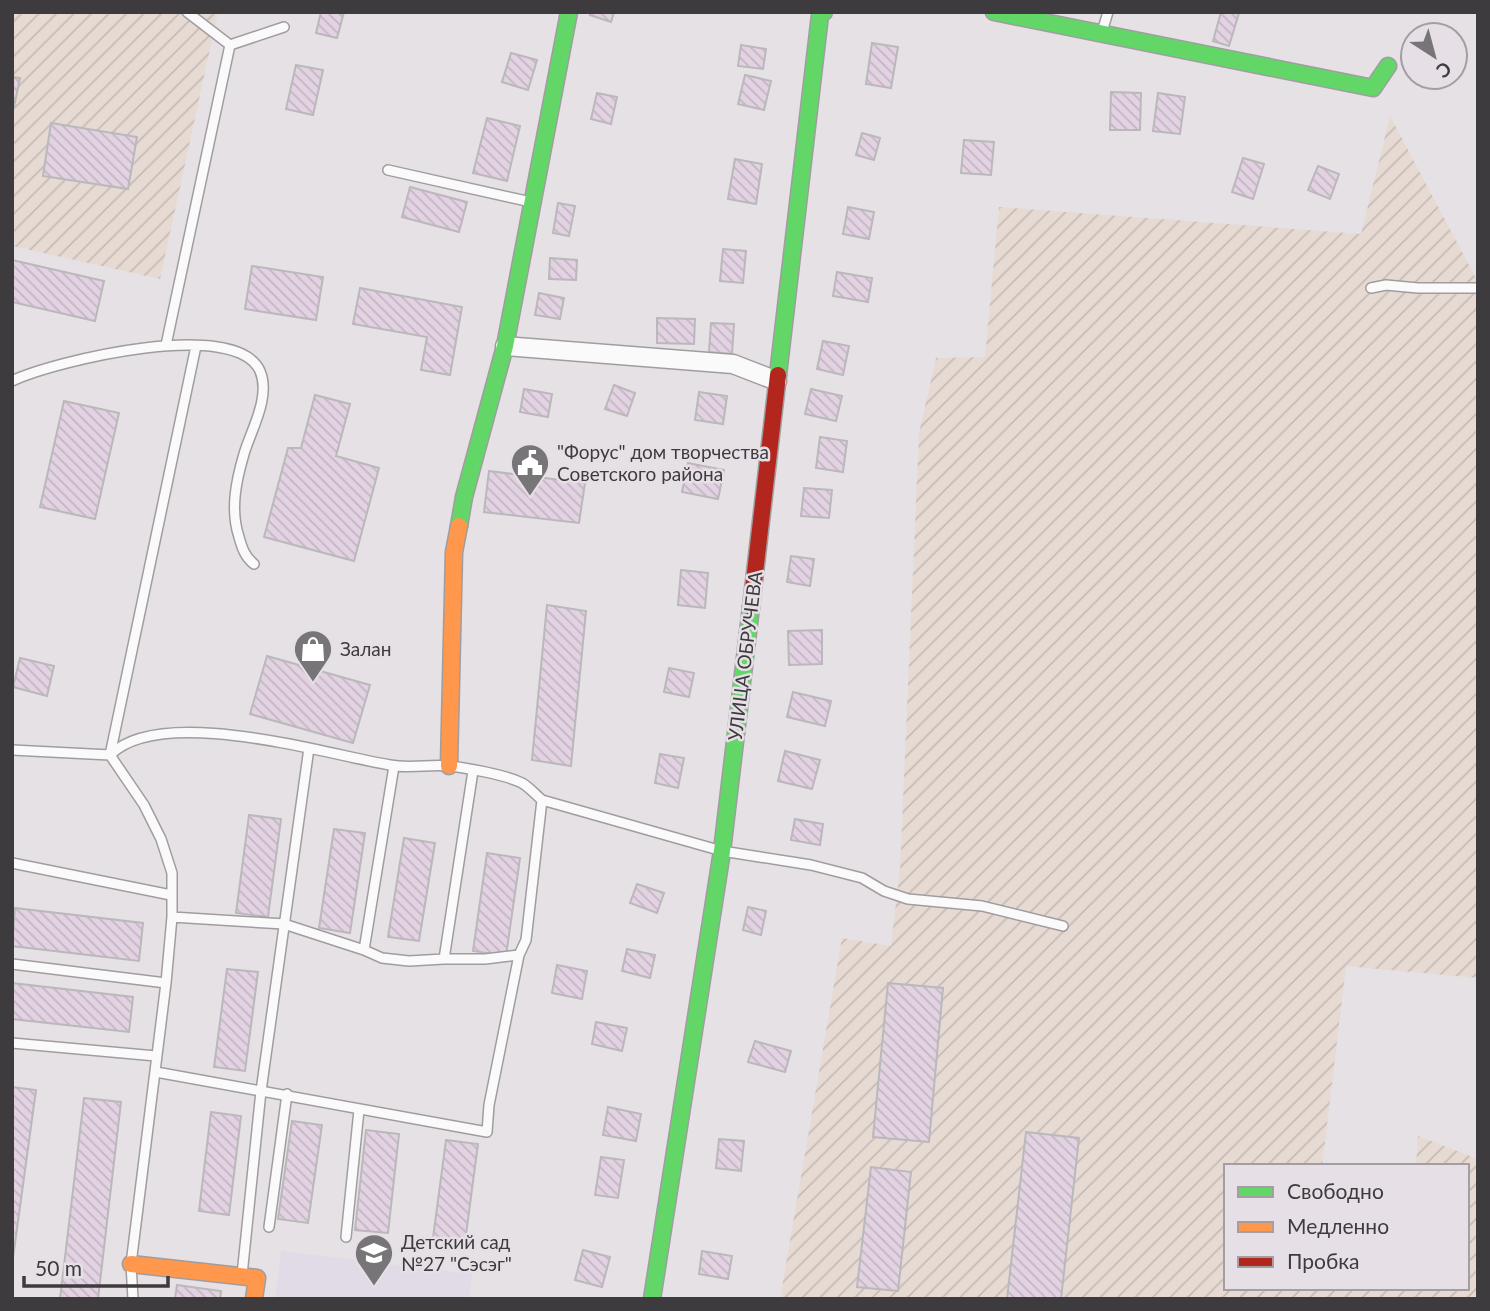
<svg xmlns="http://www.w3.org/2000/svg" width="1490" height="1311" font-family="Lato,sans-serif">
  <defs>
    <pattern id="industrial-furrows" width="10" height="10" patternUnits="userSpaceOnUse" patternTransform="scale(1.75)"><rect width="10" height="10" fill="#e6dad3"/><path d="M-1 1l2-2M0 10L10 0M9 11l2-2" fill="none" stroke="#c6bcb6"/></pattern>
    <pattern id="building-back-hatch" width="6" height="6" patternUnits="userSpaceOnUse" patternTransform="scale(1.75)"><rect width="6" height="6" fill="#e2d2e2"/><path d="M-1 5l2 2M0 0l6 6M5-1l2 2" fill="none" stroke="#c3b5c3"/></pattern>
  </defs>
  <rect width="100%" height="100%" fill="#e5e1e5"/>
  <!-- industrial -->
  <path fill="url(#industrial-furrows)" d="M12 12H218L160 279 12 246Z
    M1390 116 1478 282V978L1346 966 1322 1166H1226V1288H1467V1166H1416L1418 1136 1478 1159V1299H780L842 938 891 946 900 870 919 433 936 358 985 357 999 207 1361 234Z"/>
  <!-- education -->
  <path fill="#e1dae7" d="M281 1251 472 1274 469 1299H275Z"/>
  <!-- building -->
  <path fill="url(#building-back-hatch)" stroke="#bbb8bb" stroke-width="2" d="M321 12H344L337 38 316 33Z
    M591 12H614L611 22 590 15Z
    M1221 12 1239 13 1229 46 1213 41Z
    M872 43 898 47 891 88 866 84Z
    M741 45 766 49 763 69 738 66Z
    M511 53 537 60 528 90 502 82Z
    M296 65 323 70 313 115 286 109Z
    M745 75 771 81 764 110 738 104Z
    M12 77 20 78 14 107H12Z
    M1111 92 1141 93 1140 130H1110Z
    M597 93 617 97 611 124 591 119Z
    M1158 93 1185 97 1180 134 1153 131Z
    M487 118 520 126 507 181 473 173Z
    M51 123 137 137 128 189 43 176Z
    M862 133 880 138 874 160 856 155Z
    M964 140 994 142 991 175 961 173Z
    M1243 158 1264 164 1253 199 1232 192Z
    M735 159 762 164 756 204 728 199Z
    M1318 166 1339 174 1330 199 1308 190Z
    M410 187 467 202 459 232 402 217Z
    M558 203 575 206 569 236 553 233Z
    M848 207 874 212 869 239 843 234Z
    M723 249 746 251 743 283 720 281Z
    M550 258 577 260 576 280 549 279Z
    M12 260 104 281 95 321 12 302Z
    M252 266 323 277 316 320 245 309Z
    M837 272 872 278 868 302 833 296Z
    M360 288 462 307 450 375 421 370 427 337 353 324Z
    M539 293 564 298 560 319 535 315Z
    M657 318 695 319 694 344 657 343Z
    M711 323 734 324 732 354 709 352Z
    M823 341 849 346 843 375 817 369Z
    M614 385 635 393 627 416 605 409Z
    M524 389 552 394 548 417 520 412Z
    M811 389 842 396 836 421 805 414Z
    M699 392 727 396 723 424 695 420Z
    M315 395 350 404 336 456 379 468 354 561 264 537 288 448H301Z
    M64 401 119 413 95 519 40 507Z
    M820 437 847 441 843 472 816 468Z
    M688 463 724 470 718 499 682 492Z
    M489 471 585 483 579 523 484 512Z
    M804 488 832 490 829 518 801 516Z
    M791 556 814 559 810 586 787 582Z
    M681 570 708 573 705 608 678 605Z
    M547 605 586 611 571 766 532 760Z
    M822 630V664L789 665 788 631Z
    M267 656 370 685 353 743 250 714Z
    M20 658 54 666 47 696 13 687Z
    M669 668 694 673 689 697 664 692Z
    M793 692 831 701 825 726 787 717Z
    M785 751 820 760 812 789 778 781Z
    M660 754 684 758 678 788 655 783Z
    M249 815 281 819 268 917 236 913Z
    M795 819 823 824 820 845 791 840Z
    M334 829 365 833 350 933 319 928Z
    M404 838 435 843 419 941 388 937Z
    M487 853 520 858 506 956 473 951Z
    M637 884 664 893 657 913 630 903Z
    M748 907 766 911 761 935 743 930Z
    M15 908 143 923 139 961 12 946Z
    M627 949 655 955 650 978 622 971Z
    M557 965 587 971 582 999 552 993Z
    M227 969 258 972 245 1071 214 1067Z
    M12 983 133 997 129 1032 12 1019Z
    M888 983 943 988 929 1142 873 1137Z
    M596 1022 627 1028 622 1051 592 1044Z
    M755 1041 791 1051 785 1072 748 1062Z
    M12 1087 36 1090 12 1265Z
    M84 1098 121 1102 98 1299H60Z
    M608 1107 641 1114 636 1141 603 1135Z
    M211 1112 241 1116 229 1215 199 1211Z
    M292 1121 322 1125 308 1223 278 1219Z
    M366 1130 399 1134 388 1233 355 1230Z
    M1026 1132 1079 1138 1061 1299H1007Z
    M719 1139 744 1141 741 1171 716 1168Z
    M446 1140 478 1144 465 1242 433 1238Z
    M601 1157 624 1160 618 1198 595 1195Z
    M871 1167 911 1172 898 1291 857 1287Z
    M583 1250 610 1257 602 1287 575 1280Z
    M702 1251 732 1256 728 1279 699 1274Z
    M177 1285 221 1291 220 1299H175Z"/>
  <g fill="none" stroke-linecap="round" stroke-linejoin="round">
    <!-- lane casing -->
    <g stroke="#a09da0" stroke-width="12">
      <path id="lane" d="M1102 32 1108 12
        M230 45 284 27
        M388 170 531 202
        M1371 288 1386 285 1418 288H1478
        M166 345 230 45 187 12
        M12 381C54 361 236 317 260 371 271 397 251 430 244 454 236 481 230 510 239 537 242 548 245 557 254 564
        M12 750 110 755C161 704 325 754 390 765 410 769 430 764 449 766 468 768 506 775 522 783 529 787 536 795 542 800L722 851 811 865 862 878 884 891 908 899 982 906 1063 926
        M12 863 171 895
        M172 917 284 924 364 950 382 958 409 961 444 959H485L519 955
        M364 950 394 766
        M444 959 473 771
        M12 964 166 983
        M12 1043 156 1056
        M156 1072 487 1132 489 1105 519 955 526 940 542 800
        M269 1227 287 1094
        M346 1237 359 1110
        M242 1275 261 1091 309 748
        M133 1299 131 1264 166 983 172 917V873L161 839 144 805 110 755 196 346"/>
    </g>
    <!-- street casing -->
    <g stroke="#a09da0" stroke-width="21">
      <path id="street" d="M505 346 733 364 777 381"/>
    </g>
    <!-- fast casing -->
    <g stroke="#a09da0" stroke-width="19">
      <path id="fast" d="M994 12 1373 88 1388 66
        M778 375 820 15 824 12
        M459 526 464 497 505 346 569 12
        M652 1299 722 851 751 607"/>
    </g>
    <!-- slow casing -->
    <g stroke="#a09da0" stroke-width="19">
      <path id="slow" d="M449 766 454 552 459 526
        M131 1264 257 1278 254 1299"/>
    </g>
    <!-- jam casing -->
    <g stroke="#a09da0" stroke-width="19">
      <path id="jam" d="M751 607 778 375"/>
    </g>
    <!-- lane -->
    <use href="#lane" stroke="#fbfafb" stroke-width="9"/>
    <!-- street -->
    <use href="#street" stroke="#fbfafb" stroke-width="18"/>
    <!-- fast -->
    <use href="#fast" stroke="#63d668" stroke-width="16"/>
    <!-- slow -->
    <use href="#slow" stroke="#ff974d" stroke-width="16"/>
    <!-- jam -->
    <use href="#jam" stroke="#b3261e" stroke-width="16"/>
  </g>
  <!-- icons -->
  <defs>
    <g id="civic-pin" transform="scale(2.0125)"><path d="M0 17L-7.5 6A9.5 9.5 0 1 1 7.5 6Z" fill="#787578" stroke="#e6e0e6"/><path d="M-.6-6.5H3V-4.5H.6V-3L4-1V1h2V6H-6V1h2V-1L-.6-3ZM-1.2 2.5V6h2.4V2.5Z" fill="#fff"/></g>
    <g id="shop-pin" transform="scale(2.0125)"><path d="M0 17L-7.5 6A9.5 9.5 0 1 1 7.5 6Z" fill="#787578" stroke="#e6e0e6"/><path d="M-5-2.5h2.3a2.7 3.5 0 0 1 5.4 0H5L5.5 6h-11ZM-1.5-2.5h3a1.5 2.3 0 0 0-3 0Z" fill="#fff"/></g>
    <g id="school-pin" transform="scale(2.0125)"><path d="M0 17L-7.5 6A9.5 9.5 0 1 1 7.5 6Z" fill="#787578" stroke="#e6e0e6"/><path d="M0-5L7-2L0 1L-7-2ZM-4 1L0 2.5L4 1V4Q0 6-4 4Z" fill="#fff"/></g>
  </defs>
  <g fill-rule="evenodd">
    <use href="#civic-pin" x="530" y="463"/>
    <use href="#shop-pin" x="313" y="649"/>
    <use href="#school-pin" x="374" y="1253"/>
  </g>
  <g text-anchor="middle" stroke-width="5" stroke-linejoin="round" paint-order="stroke">
    <!-- poi labels -->
    <g font-size="19" fill="#3d3b3d" stroke="#e6e0e6" text-anchor="start">
      <text x="557" y="459">"Форус" дом творчества<tspan x="557" dy="22">Советского района</tspan></text>
      <text x="340" y="656">Залан</text>
      <text x="401" y="1249">Детский сад<tspan x="401" dy="22">№27 "Сэсэг"</tspan></text>
    </g>
    <!-- street labels -->
    <g font-size="19" fill="#3d3b3d" stroke="#e6e0e6">
      <text transform="translate(745 656) rotate(-83)" y="7">УЛИЦА ОБРУЧЕВА</text>
    </g>
  </g>
  <!-- border -->
  <rect width="1490" height="1311" fill="none" stroke="#3d3b3d" stroke-width="28"/>
  <!-- legend -->
  <rect x="1224" y="1164" width="245" height="126" fill="#e6e0e6" stroke="#a29ea2" stroke-width="2"/>
  <rect x="1238" y="1187" width="35" height="10" fill="#63d668" stroke="#a29ea2" stroke-width="2"/>
  <text x="1287" y="1199" font-size="21" fill="#3d3b3d">Свободно</text>
  <rect x="1238" y="1222" width="35" height="10" fill="#ff974d" stroke="#a29ea2" stroke-width="2"/>
  <text x="1287" y="1234" font-size="21" fill="#3d3b3d">Медленно</text>
  <rect x="1238" y="1257" width="35" height="10" fill="#b3261e" stroke="#a29ea2" stroke-width="2"/>
  <text x="1287" y="1269" font-size="21" fill="#3d3b3d">Пробка</text>
  <!-- north arrow -->
  <g transform="translate(1434 56) rotate(144)"><circle r="33" fill="#e6e0e6" stroke="#a29ea2" stroke-width="2"/>
  <path d="M0-5L12 26L0 18L-12 26Z" fill="#787578"/>
  <text y="-10" font-size="19" font-weight="bold" text-anchor="middle" fill="#3d3b3d">С</text>
  </g>
  <!-- scale -->
  <path d="M24 1276v10h144v-10" fill="none" stroke="#3d3b3d" stroke-width="3.5"/>
  <text x="35" y="1276" font-size="21" fill="#3d3b3d" stroke="#e6e0e6" stroke-width="5" paint-order="stroke">50 m</text>
</svg>
